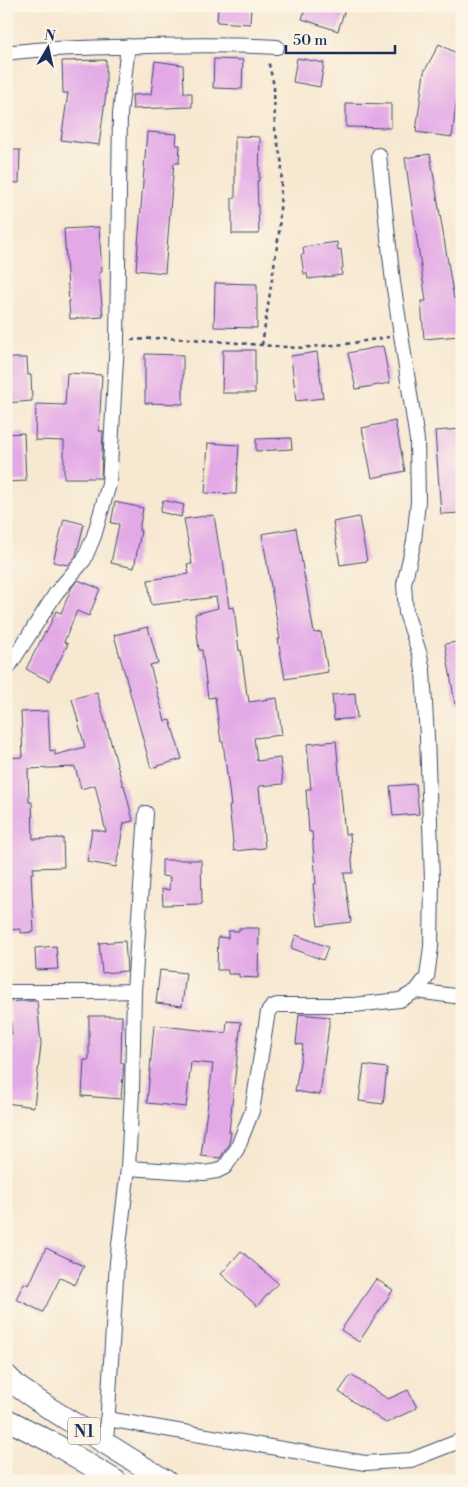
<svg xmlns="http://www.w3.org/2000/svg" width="468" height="1487" font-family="'Libre Bodoni',serif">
  <rect width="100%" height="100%" fill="#fcf5e5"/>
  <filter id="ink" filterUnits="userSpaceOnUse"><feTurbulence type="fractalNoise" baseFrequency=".02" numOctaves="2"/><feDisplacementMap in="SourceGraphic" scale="10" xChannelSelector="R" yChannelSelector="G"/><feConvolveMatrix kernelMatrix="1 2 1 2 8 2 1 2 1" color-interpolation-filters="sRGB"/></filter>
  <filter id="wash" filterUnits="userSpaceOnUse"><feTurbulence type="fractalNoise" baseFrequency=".0096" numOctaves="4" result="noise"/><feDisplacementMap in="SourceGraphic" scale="20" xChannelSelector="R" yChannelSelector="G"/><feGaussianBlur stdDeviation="1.12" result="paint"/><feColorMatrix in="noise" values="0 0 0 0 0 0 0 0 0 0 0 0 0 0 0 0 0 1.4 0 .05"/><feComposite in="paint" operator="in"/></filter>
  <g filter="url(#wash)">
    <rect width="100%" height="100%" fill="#f7e8d1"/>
    <g id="blocks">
      <!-- building -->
      <path fill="#e3a9e7" d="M218 6H251L250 24 217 22Z
        M306 6H346L338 31 302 19Z
        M439 44 462 56V89L457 98 452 137 416 132 424 72Z
        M297 58 324 63 320 87 293 82Z
        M214 59 243 60 242 89 213 88Z
        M106 60V93L99 145 61 140 68 93H63L62 61Z
        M155 61 183 65 184 93H192V107L133 109 132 95 151 94Z
        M346 103 391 104V128L346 127Z
        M147 132 177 134 176 145H180L179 163H174L173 174 165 273 136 270Z
        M235 136 260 137 259 181H257L259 234H232V198H235Z
        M6 150H20L19 183 6 182Z
        M430 154 454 299 456 298 460 336 424 339 421 301H426L405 158Z
        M99 227 102 272H99L103 317 70 319 64 229Z
        M337 242 338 250 341 249 343 268 341 269 342 275 308 279 307 273 304 274 301 255 304 254 303 247Z
        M215 283 257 284V328L214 327Z
        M383 346 390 383 356 389 348 353Z
        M223 350H255V393H222Z
        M317 352 323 398 296 401 291 356Z
        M145 354 183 355V404L145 403Z
        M6 358H27L28 375H31L32 401 6 403Z
        M67 373 102 375 99 431H103L101 478H64V441L35 440 36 404 65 405Z
        M395 421 405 471 372 478 362 428Z
        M462 429V513L441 514 435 431Z
        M24 433 26 481 6 482V434Z
        M291 438 292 449 256 451V439Z
        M208 443 239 445 236 494 205 493Z
        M163 500 184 505 181 517 160 512Z
        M115 502 143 508 139 531H141L134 568 111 563 119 524 111 523Z
        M214 515 221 560H223L229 608 234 607 239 651 241 650 247 695H248L249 702 277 698 282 735 254 738 257 761 280 758 283 784 260 786 259 788 265 848 234 851 229 806H231L223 742H221L215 697 208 698 202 650H199L195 614 218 608 216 597 151 605 148 580 189 574 187 564H192L184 519Z
        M359 517 367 561 340 565 333 522Z
        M64 519 84 524 76 556 68 565 53 562Z
        M296 528 314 633 321 632 328 672 285 679 278 639H280L262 534Z
        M78 580 100 589 89 616 77 611 64 642 68 644 49 681 26 669 45 632 46 633 56 611 61 613 72 587Z
        M148 627 158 663 150 665 165 721 170 720 182 759 151 768 114 635Z
        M462 641V703L455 704 445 644Z
        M97 692 123 786 124 785 133 821 124 823 116 867 87 862 92 829 106 832 95 785 81 789 75 767 28 769 29 802H32L33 839 63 838 64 867 33 868 34 873H31L34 932 21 933V929L9 930 6 886V758L23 757 21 712 48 711 50 751 55 750V755L85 747 72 699Z
        M355 693 357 718 334 720 332 695Z
        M336 741 345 834H350L353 873H344L351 922 318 926 313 884H316L312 832H309L306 789H311L307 744Z
        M416 784 419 814 393 816 390 786Z
        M162 860H201L202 904 163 905 162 889 169 890 170 877 162 876Z
        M239 928H259L258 978 239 977V974H228V970H217L218 937 228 938V931H239Z
        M296 935 328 947 323 960 291 948Z
        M125 941 127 971 102 973 99 943Z
        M56 946 58 969 36 970 35 948Z
        M160 970 186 973 182 1006 156 1003Z
        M20 1001H37L41 1044 34 1107 6 1103V1035L12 1034 9 1002Z
        M299 1014 330 1017 320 1095 295 1091 303 1045 296 1044Z
        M89 1016H122L121 1063H124L121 1099 82 1096 84 1060H89Z
        M227 1021 241 1022 229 1132H231L229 1145 220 1158 201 1156 213 1064 191 1062 186 1107 147 1103 154 1025 226 1033Z
        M364 1065 387 1068 383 1104 359 1101Z
        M46 1248 84 1266 75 1285 60 1278 43 1312 16 1299 24 1283 29 1285Z
        M241 1251 278 1283 257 1306 221 1274Z
        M376 1279 393 1290 359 1342 341 1330Z
        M351 1375 388 1399 408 1390 417 1408 386 1423 339 1392Z"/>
    </g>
  </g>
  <g filter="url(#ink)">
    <use href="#blocks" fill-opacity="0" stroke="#3c4b6f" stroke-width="1"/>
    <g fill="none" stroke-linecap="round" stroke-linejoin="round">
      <!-- street casing -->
      <g stroke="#3c4b6f" stroke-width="16">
        <path id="street" d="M6 53C42 48 77 48 113 47 168 45 222 44 277 47
          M6 671 56 593 84 560 94 536 109 484 117 341 120 114 128 46
          M416 991 462 997
          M6 992H93L134 991
          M128 1168 204 1173 217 1171 225 1167 237 1149 252 1111 268 1012 272 1007 277 1005H354L400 1000 416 991 427 977 431 947 432 880 427 737 423 671 420 655 406 613 404 584 414 541 418 501 417 440 393 282 379 155
          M107 1419 365 1463 411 1460 462 1440
          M106 1444 117 1262 128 1168 132 1092 134 991 146 813"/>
      </g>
      <!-- primary casing -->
      <g stroke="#3c4b6f" stroke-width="23">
        <path id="primary" d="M6 1375 18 1387 49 1408 166 1481
          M6 1419 53 1443 116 1481"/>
      </g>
      <!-- path -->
      <path stroke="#3c4b6f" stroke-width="2.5" stroke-dasharray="4 4" stroke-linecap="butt" d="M131 340 159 338 191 339 297 348 346 344 389 337
        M262 345 279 233 282 164 275 129 274 86 268 60"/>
      <!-- street -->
      <use href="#street" stroke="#fff" stroke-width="14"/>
      <!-- primary -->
      <use href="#primary" stroke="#fff" stroke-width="21"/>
    </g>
  </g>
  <g text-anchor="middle" stroke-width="4" stroke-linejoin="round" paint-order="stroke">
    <!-- shield labels -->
    <rect fill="#fcf5e5" stroke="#5e6a86" stroke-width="1" x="68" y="1417.5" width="32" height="27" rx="4"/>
    <g font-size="16" font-weight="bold" fill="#1b2f5e">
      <text x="84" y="1437">N1</text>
    </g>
  </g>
  <!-- margin -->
  <rect width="468" height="1487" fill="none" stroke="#fcf5e5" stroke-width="25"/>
  <!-- north arrow -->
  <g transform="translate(48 48) rotate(9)" stroke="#fcf5e5" stroke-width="4" paint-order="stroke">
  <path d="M0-4L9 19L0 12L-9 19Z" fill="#1b2f5e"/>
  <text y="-8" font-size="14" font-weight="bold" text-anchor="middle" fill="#1b2f5e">N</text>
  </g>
  <!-- scale -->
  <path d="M286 45v8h109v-8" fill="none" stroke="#1b2f5e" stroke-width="2.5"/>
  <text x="293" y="45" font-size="15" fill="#1b2f5e" stroke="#fcf5e5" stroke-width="4" paint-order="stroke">50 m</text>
</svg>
